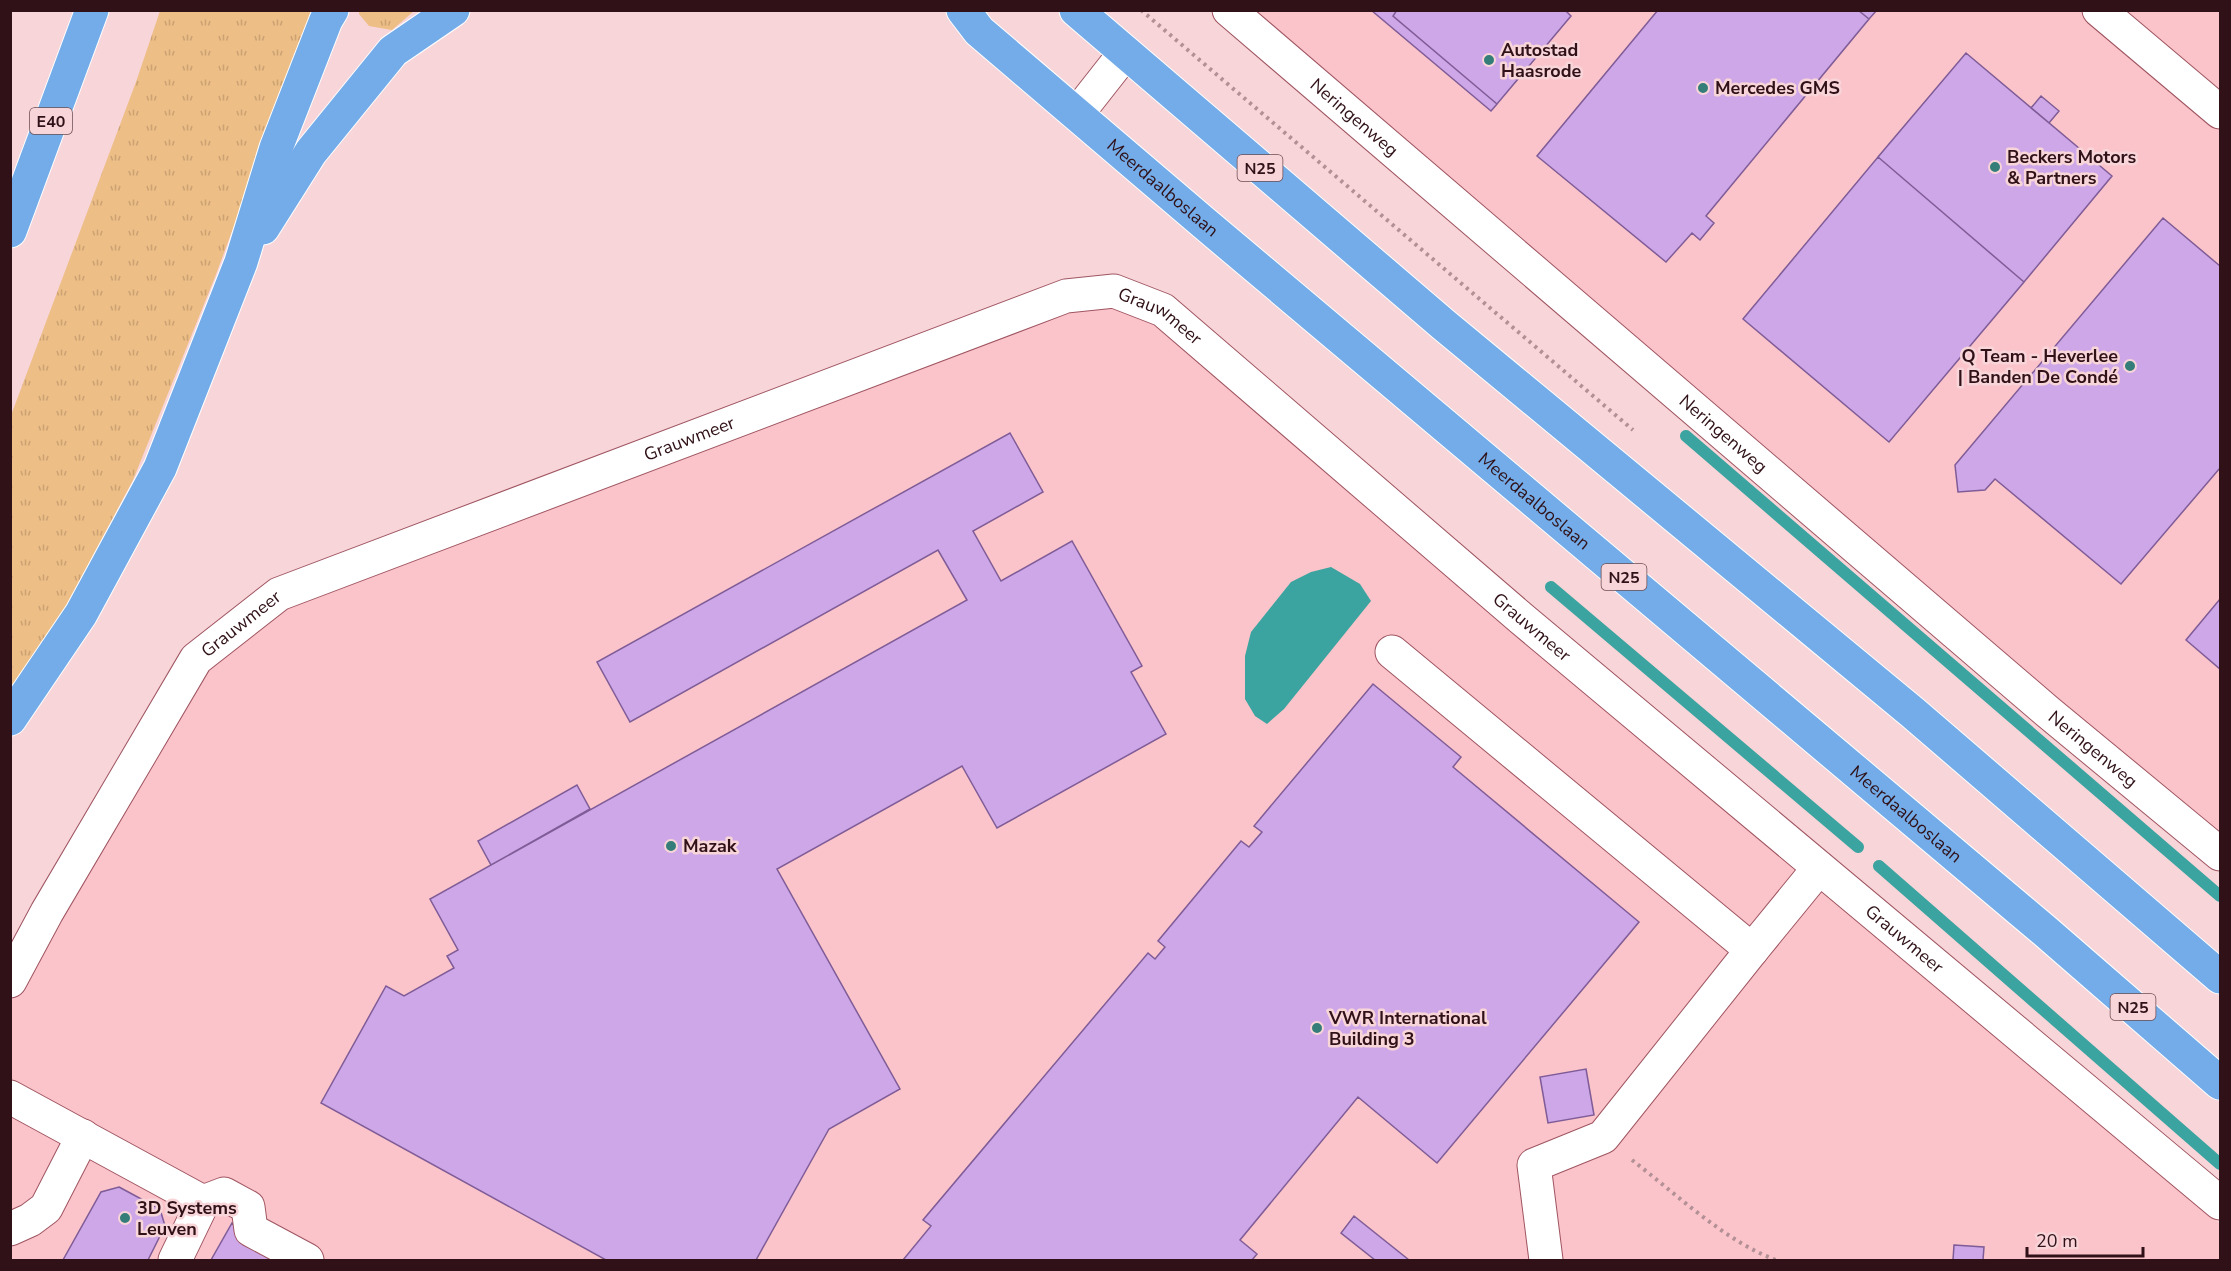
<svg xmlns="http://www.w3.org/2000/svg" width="2231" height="1271" font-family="'Nunito Sans',sans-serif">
  <defs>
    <pattern id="grass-tufts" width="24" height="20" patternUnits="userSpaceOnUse" patternTransform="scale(1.5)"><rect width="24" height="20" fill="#edbe86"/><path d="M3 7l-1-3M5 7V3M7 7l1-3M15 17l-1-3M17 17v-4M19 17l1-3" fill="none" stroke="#cca273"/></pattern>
  </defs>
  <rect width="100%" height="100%" fill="#f8d5d9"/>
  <!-- built -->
  <path fill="#fbc4ca" d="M1229 11H2220V854Z
    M1066 296 1163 310 2196 1202 2220 1224V1260H11V986L196 659 279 594Z"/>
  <!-- grass -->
  <path fill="url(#grass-tufts)" d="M160 11H314L215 277 133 480 47 642 11 695 10 418 136 82Z
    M359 11V10L414 11 392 30 369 26 359 14Z"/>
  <!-- water -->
  <path fill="#3ba4a0" d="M1331 567 1360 584 1371 601 1284 709 1267 724 1255 716 1245 699V656L1251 632 1291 582 1311 572Z"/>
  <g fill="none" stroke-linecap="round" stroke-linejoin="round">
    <!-- stream -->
    <path stroke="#3ba4a0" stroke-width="12" d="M1686 436 2220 896
      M1551 587 1858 847
      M1879 866 2220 1164"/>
  </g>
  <!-- building -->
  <path fill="#cda7e7" stroke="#7f5c97" stroke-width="1.5" d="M1371 10H1397L1393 16 1497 104 1491 111Z
    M1565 10 1571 16 1497 104 1393 16 1397 10Z
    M1658 10H1858L1869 19 1706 216 1714 223 1700 240 1692 233 1666 262 1537 156Z
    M1858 10H1877L1869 19Z
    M1966 53 2112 176 2024 282 1878 157Z
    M2041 96 2059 111 2049 123 2031 108Z
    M1878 157 2024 282 1889 442 1743 319Z
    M2163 218 2220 266V468L2121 584 1995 479 1985 490 1958 492 1955 465Z
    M1010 433 1043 492 973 531 1001 581 1072 541 1142 666 1131 672 1166 734 997 828 962 766 777 869 900 1089 829 1129 756 1260H606L321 1103 386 986 404 996 454 968 447 956 458 950 430 899 967 600 938 550 630 722 597 662Z
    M2220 599V669L2186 640Z
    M1373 684 1461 757 1453 767 1639 922 1437 1163 1358 1097 1240 1240 1257 1254 1252 1260H903L931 1226 923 1220 1148 953 1155 959 1165 947 1158 941 1241 841 1249 847 1262 832 1254 826Z
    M577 785 590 809 491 865 478 841Z
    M1586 1069 1594 1115 1548 1123 1540 1077Z
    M119 1187 160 1209 165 1226 148 1260H63L101 1192Z
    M1354 1216 1409 1260H1375L1341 1233Z
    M232 1223 301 1260H211Z
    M1954 1245 1984 1247 1983 1260H1953Z"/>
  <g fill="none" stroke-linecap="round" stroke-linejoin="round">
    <!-- minor casing -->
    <g stroke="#9f5561" stroke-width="35">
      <g id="minor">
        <path id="s1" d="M1229 10 2048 712 2220 854"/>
        <path d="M2099 10 2220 112"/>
        <path d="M1077 114 1125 53"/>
        <path d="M1392 652 1752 950 1603 1137 1534 1165 1546 1260"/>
        <path d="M1752 950 1819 868"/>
        <path id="s2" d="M10 981 47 912 196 659 279 594 1066 296 1114 291 1163 310 1522 619 2220 1203"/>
        <path d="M10 1097 203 1202 224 1194 248 1207 251 1230 307 1260"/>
        <path d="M10 1229 30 1220 46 1208 83 1136"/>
        <path d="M175 1260 203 1202"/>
      </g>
    </g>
    <!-- highway casing -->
    <g stroke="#fff" stroke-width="35">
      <g id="highway">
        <path id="s3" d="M963 10 979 31 1204 223 2045 931 2220 1083"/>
        <path d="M1076 10 1444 325 1912 712 2220 977"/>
        <path d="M263 228 311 152 393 51 453 10"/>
        <path d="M10 231 92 10"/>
        <path d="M10 719 81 614 160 468 241 262 276 148 326 20 332 10"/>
      </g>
    </g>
    <!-- path -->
    <path stroke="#b29095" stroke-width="4" stroke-dasharray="3 4.5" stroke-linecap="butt" d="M1141 10 1633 430
      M1632 1160C1675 1193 1726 1242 1776 1260"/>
    <!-- minor -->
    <use href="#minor" stroke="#fff" stroke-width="33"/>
    <!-- highway -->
    <use href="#highway" stroke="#73ace9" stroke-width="33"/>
  </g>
  <!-- markers -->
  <g fill="#347d79" stroke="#f8d5d9" stroke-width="2">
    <circle cx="1489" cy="60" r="6"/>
    <circle cx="1703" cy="88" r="6"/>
    <circle cx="1995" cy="167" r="6"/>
    <circle cx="2130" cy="366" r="6"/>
    <circle cx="671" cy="846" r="6"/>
    <circle cx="1317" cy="1028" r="6"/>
    <circle cx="125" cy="1218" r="6"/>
  </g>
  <g text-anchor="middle" stroke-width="5" stroke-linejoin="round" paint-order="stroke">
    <!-- shield labels -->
    <g fill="#f8d5d9" stroke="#6b4c51" stroke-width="1.5">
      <rect x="30" y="108" width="42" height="26" rx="4.5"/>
      <rect x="1237.5" y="155" width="45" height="26" rx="4.5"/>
      <rect x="1601.5" y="564" width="45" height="26" rx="4.5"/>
      <rect x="2110.5" y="994" width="45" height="26" rx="4.5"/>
    </g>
    <g font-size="16" font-weight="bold" fill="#2f1117">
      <text x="51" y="127">E40</text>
      <text x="1260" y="174">N25</text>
      <text x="1624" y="583">N25</text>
      <text x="2133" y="1013">N25</text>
    </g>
    <!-- poi labels -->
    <g font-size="18" font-weight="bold" fill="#2f1117" stroke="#f8d5d9" text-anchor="start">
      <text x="1501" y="56">Autostad<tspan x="1501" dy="21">Haasrode</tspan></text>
      <text x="1715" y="94">Mercedes GMS</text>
      <text x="2007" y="163">Beckers Motors<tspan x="2007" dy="21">&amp; Partners</tspan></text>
      <text x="2118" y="362" text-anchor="end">Q Team - Heverlee<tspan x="2118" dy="21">| Banden De Condé</tspan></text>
      <text x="683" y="852">Mazak</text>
      <text x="1329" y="1024">VWR International<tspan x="1329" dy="21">Building 3</tspan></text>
      <text x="137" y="1214">3D Systems<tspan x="137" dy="21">Leuven</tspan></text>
    </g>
    <!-- street labels -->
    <g font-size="18" fill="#2f1117" stroke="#f8d5d9">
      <text dy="6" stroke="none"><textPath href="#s1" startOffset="165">Neringenweg</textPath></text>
      <text dy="6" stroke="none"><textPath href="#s3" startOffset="268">Meerdaalboslaan</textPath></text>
      <text dy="6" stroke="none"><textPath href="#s2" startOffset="1420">Grauwmeer</textPath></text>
      <text dy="6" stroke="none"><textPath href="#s1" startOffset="651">Neringenweg</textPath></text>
      <text dy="6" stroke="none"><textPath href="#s2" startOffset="916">Grauwmeer</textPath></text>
      <text dy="6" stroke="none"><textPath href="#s3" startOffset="754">Meerdaalboslaan</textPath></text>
      <text dy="6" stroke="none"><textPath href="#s2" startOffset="429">Grauwmeer</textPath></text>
      <text dy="6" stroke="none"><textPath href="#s2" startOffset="1906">Grauwmeer</textPath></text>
      <text dy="6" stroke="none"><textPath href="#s1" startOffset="1137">Neringenweg</textPath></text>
      <text dy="6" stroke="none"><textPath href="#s3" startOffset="1240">Meerdaalboslaan</textPath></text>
      <text dy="6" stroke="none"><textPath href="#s2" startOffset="2392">Grauwmeer</textPath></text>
    </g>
  </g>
  <!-- border -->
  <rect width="2231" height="1271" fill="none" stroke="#2f1117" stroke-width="24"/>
  <!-- scale -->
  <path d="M2027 1247v9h116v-9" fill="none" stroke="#2f1117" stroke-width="3"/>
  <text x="2036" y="1247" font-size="18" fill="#2f1117" stroke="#f8d5d9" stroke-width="4.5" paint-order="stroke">20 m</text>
</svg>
